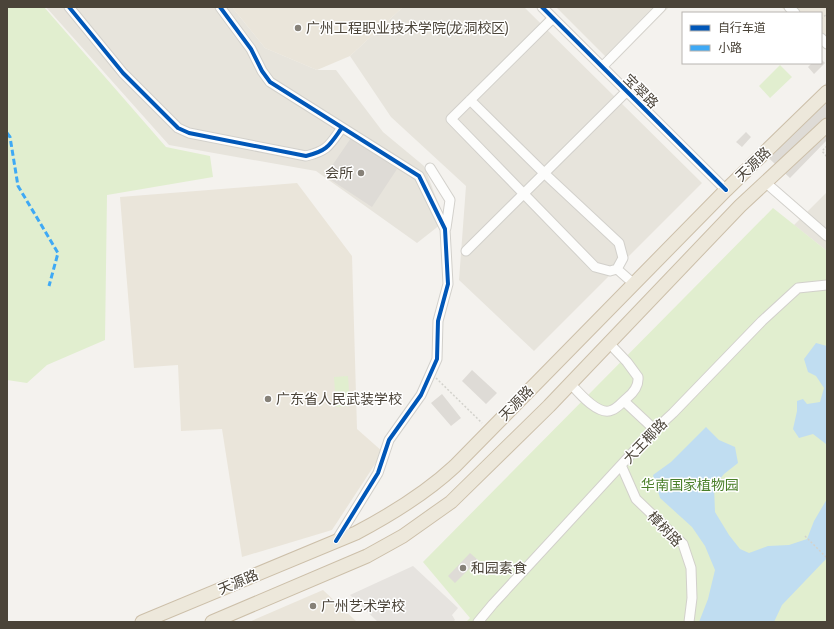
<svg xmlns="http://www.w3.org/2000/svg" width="834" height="629" font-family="'Asap Condensed','Noto Sans SC',sans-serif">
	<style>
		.residential { fill: #e7e4dc }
		.education { fill: #eae5da }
		.green { fill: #e1eecf }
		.parking { fill: #e6e3df }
		.water { fill: #c0ddf1 }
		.building { fill: #dedbd6 }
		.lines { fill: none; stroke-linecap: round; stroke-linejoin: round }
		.minor-casing { stroke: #d2d0cb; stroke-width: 11 }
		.highway-casing { stroke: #ccbfa9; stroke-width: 15 }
		.path { stroke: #d3d2cc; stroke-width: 1.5; stroke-dasharray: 2 2; stroke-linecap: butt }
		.minor { stroke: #fdfdfc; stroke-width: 9 }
		.highway { stroke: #ede8db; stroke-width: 13 }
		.quiet { stroke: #3fa9f5; stroke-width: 3; stroke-dasharray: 6 3; stroke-linecap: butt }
		.cycleway-casing { stroke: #fff; stroke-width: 6 }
		.cycleway { stroke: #0057b8; stroke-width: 4 }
		.poi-dot { fill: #868178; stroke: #fff; stroke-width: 1.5 }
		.labels { text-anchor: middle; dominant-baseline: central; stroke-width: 3; stroke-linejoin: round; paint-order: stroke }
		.poi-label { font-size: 14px; fill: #4b4439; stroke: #fff; text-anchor: start }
		.street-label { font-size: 14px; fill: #4b4439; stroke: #fff }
		.park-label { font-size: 14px; fill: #4a7f2a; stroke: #fff }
	</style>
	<rect width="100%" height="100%" fill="#f4f2ee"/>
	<path class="residential" d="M46 7H232L265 48 317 70H336L383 132 424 166 445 221 417 243 316 171 169 145Z
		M403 7H524L702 183 534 351 459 280 466 186 391 117 350 56Z
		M556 7H669L613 64Z
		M827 192V251L794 225Z"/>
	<path class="education" d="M232 7H403L350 56 317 70 265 48Z
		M781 7H827V49L821 44V13H788Z
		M297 183 352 256 357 429 383 452 332 530 242 557 222 429 181 431 178 365 134 368 120 197Z
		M323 590 357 622H249Z"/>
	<path class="green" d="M7 7H44L166 147 210 156 213 177 107 195 105 340 47 365 27 383 7 380Z
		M780 65 792 77 770 98 759 86Z
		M773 208 827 251V622H466L470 618 423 562Z
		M348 376 350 406 336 407 334 377Z"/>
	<path class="parking" d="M413 566 458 608 452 615 455 620 453 622H378L350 595Z"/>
	<path class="water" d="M816 343 827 346V449L826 444 813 434 799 438 793 429 797 411V401L803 399 807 404 820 402 824 388 816 376 808 372 804 359Z
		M706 427 719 440 735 447 738 463 724 474 714 486 715 512 729 535 740 549 749 553 768 546 789 545 807 539 814 521 827 499V558L782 605 774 622H699L708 599 715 570 705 546 692 527 660 498 653 475 671 462Z"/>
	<path class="building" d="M821 59 825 63 814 74 808 67 812 63H821Z
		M827 82V140L790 178 760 150Z
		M746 132 751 137 742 147 736 142Z
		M351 138 397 169 372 207 325 176Z
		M472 370 497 393 486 404 462 381Z
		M442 394 461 418 451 426 431 403Z
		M470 553 478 560 455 583 448 576Z"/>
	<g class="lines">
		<defs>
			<path id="minor" d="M69 7 123 73 178 128 189 133 306 156C327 151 329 146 341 129
				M220 7 251 49 262 71 270 82 419 176 445 229 448 284 438 321 437 359 421 395 389 440 378 473 336 541
				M542 7 726 190
				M789 7 795 13
				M553 18 451 119 595 267 610 271 617 269
				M821 38 827 44
				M602 67 661 7
				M470 100 544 173 619 243 623 258 617 269 634 284
				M430 168 450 200 446 228
				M765 182 827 236
				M466 251 626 92
				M570 383C578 392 599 417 612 410 618 408 622 402 627 398 633 393 639 386 638 377L627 362 609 343
				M624 401 655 430
				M621 465 636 499 683 544 691 568 692 598 689 622
				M478 622 493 604 646 438 673 413 762 321 798 288 827 285"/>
			<path id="highway" d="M142 622 356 533C392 514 425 494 455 466L726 190 827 92
				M212 622 367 556 403 536 451 502 549 406 740 206 827 125"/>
		</defs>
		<use href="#minor" class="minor-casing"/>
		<use href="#highway" class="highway-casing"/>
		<path class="path" d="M821 19 827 14
			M827 146 822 151 827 157
			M436 378 482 423
			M805 536 827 558"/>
		<use href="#minor" class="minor"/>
		<use href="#highway" class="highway"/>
		<path class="quiet" d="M7 133 10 137 18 186 58 253 49 286"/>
		<defs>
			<path id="cycleway" d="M69 7 123 73 178 128 189 133 306 156C327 151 329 146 341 129
				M220 7 251 49 262 71 270 82 419 176 445 229 448 284 438 321 437 359 421 395 389 440 378 473 336 541
				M542 7 726 190"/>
		</defs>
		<use href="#cycleway" class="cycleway-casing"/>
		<use href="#cycleway" class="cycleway"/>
	</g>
	<g class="poi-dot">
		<circle cx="298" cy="28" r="4"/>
		<circle cx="361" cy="173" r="4"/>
		<circle cx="268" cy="399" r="4"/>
		<circle cx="463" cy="568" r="4"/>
		<circle cx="313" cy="606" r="4"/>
	</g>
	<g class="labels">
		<g class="poi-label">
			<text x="306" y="28">广州工程职业技术学院(龙洞校区)</text>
			<text x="353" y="173" text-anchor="end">会所</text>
			<text x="276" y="399">广东省人民武装学校</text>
			<text x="471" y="568">和园素食</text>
			<text x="321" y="606">广州艺术学校</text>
		</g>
		<g class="street-label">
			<text transform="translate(641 91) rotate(45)">宝翠路</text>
			<text transform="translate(753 164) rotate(-44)">天源路</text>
			<text transform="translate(516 403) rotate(-46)">天源路</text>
			<text transform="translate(645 441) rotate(-46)">大王椰路</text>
			<text transform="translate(665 529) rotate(46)">樟树路</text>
			<text transform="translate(238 582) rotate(-23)">天源路</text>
		</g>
		<g class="park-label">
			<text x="690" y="485">华南国家植物园</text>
		</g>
	</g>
	<rect width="834" height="629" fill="none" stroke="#4b4439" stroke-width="16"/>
	<rect x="682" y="12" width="140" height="52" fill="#ffffff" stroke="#b7b4b0"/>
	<rect x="690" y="25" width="20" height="6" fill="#0057b8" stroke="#b7b4b0"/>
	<text x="718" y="32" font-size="12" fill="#4b4439">自行车道</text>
	<rect x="690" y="45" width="20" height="6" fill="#3fa9f5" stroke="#b7b4b0"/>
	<text x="718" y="52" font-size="12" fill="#4b4439">小路</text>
</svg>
